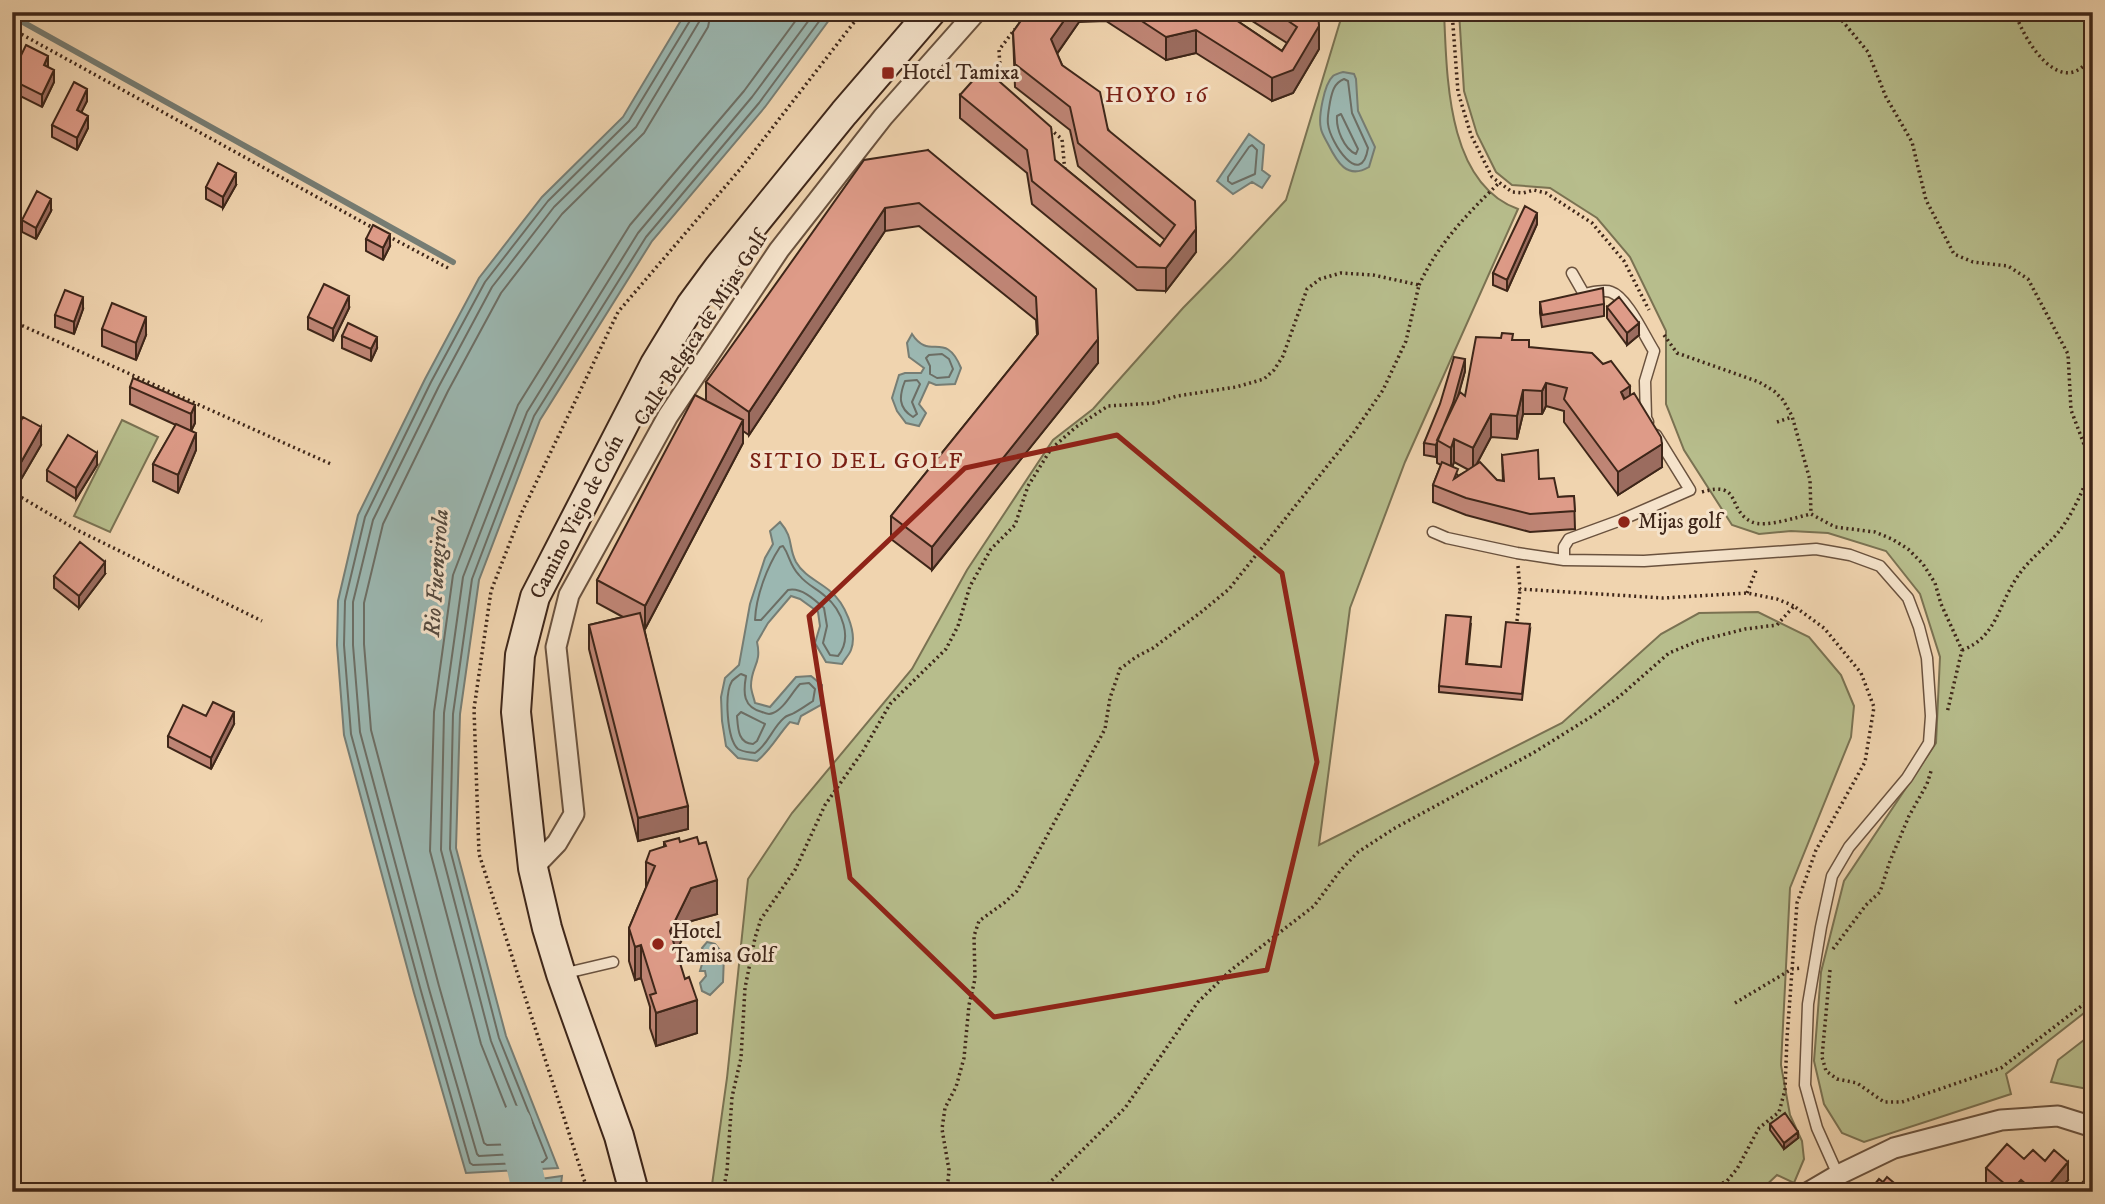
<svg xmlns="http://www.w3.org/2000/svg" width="2105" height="1204" font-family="'IM FELL DW Pica',serif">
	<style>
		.green { fill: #b7bd8c; stroke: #7a7252; stroke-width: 2 }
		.water { fill: #9bb7b1; stroke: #767d74; stroke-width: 2 }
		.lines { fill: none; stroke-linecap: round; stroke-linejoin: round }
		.shore { stroke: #6c6e65; stroke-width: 2 }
		.stream { stroke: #767d74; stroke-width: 6 }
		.river { stroke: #9bb7b1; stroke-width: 35 }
		.lane-casing { stroke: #6a523e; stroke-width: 13 }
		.street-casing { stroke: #6a523e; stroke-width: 23 }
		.secondary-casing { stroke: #3e2619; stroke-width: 32 }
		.path { stroke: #3e2619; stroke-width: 3.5; stroke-dasharray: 2 3.5; stroke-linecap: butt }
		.lane { stroke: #f5e3cb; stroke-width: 10 }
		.street { stroke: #f5e3cb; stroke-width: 19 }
		.secondary { stroke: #f5e3cb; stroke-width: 28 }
		.wall { fill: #bf8575; stroke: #3e2619; stroke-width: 2; fill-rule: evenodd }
		.shaded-wall { fill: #9b6c5f; stroke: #3e2619; stroke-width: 2 }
		.building { fill: #de9b88; stroke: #3e2619; stroke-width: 2 }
		.marked { fill: none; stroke: #8f2418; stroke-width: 5; stroke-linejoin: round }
		.poi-dot { fill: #8f2418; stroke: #f5e3cb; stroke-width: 2.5 }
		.labels { text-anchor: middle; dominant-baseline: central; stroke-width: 6; stroke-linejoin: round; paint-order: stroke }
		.poi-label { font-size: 21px; fill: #3e2619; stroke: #f5e3cb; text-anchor: start }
		.street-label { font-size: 21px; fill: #3e2619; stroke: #f5e3cb }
		.neighbourhood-label { font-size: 23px; letter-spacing: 2px; fill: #7a1f14; stroke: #f5e3cb }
		.water-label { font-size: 23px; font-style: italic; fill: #554a3f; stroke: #f5e3cb }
	</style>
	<rect width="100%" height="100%" fill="#f0d4af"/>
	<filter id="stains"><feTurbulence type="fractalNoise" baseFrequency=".00286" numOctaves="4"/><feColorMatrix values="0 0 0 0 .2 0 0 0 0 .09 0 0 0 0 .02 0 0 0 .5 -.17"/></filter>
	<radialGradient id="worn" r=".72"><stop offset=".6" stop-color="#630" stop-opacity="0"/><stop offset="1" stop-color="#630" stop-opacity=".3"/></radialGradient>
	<path class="green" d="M1343 12H1444C1447 75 1446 183 1518 209L1405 462 1350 608 1319 845 1562 723 1661 634 1699 613 1758 612 1809 637 1841 675 1854 706 1851 737 1790 888 1781 1065 1790 1115 1802 1141 1804 1159 1794 1183 1777 1175 1759 1192H711L727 1078 748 879 792 813 912 669 967 570 1053 440 1093 409 1183 308 1231 259 1286 200Z
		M1459 12H2093V1006L2006 1074 2011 1094 1864 1142 1842 1133 1824 1104 1814 1061 1821 972 1844 881 1936 743 1940 657 1920 594 1886 551 1828 533 1791 531 1759 534 1732 525 1684 450 1666 404V331L1630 257 1597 218 1550 188 1512 185 1496 172 1477 134 1464 91Z
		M122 420 158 437 110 532 74 516Z
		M2093 1033V1090L2051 1082 2058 1060Z"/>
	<path class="water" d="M686 12H835L765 107 652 241 540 420 479 580 460 714 456 848 506 1036 558 1168 466 1173 414 993 344 735 337 645 338 601 358 515 425 379 479 278 542 197 623 117Z
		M1343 72 1354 74 1356 79 1358 111 1375 147 1369 167C1347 180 1337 162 1328 144 1326 140 1322 134 1321 129 1318 118 1324 84 1333 76 1334 75 1342 72 1343 72Z
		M1249 134 1264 145 1262 170 1270 176 1262 188 1252 182 1233 194 1217 181Z
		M912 334C930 362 945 329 961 368L955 384 936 385 929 382 919 404 926 413 919 426 906 423 897 411 892 398 899 375 905 373H921L924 368 909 357 907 343Z
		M780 522C794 538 788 547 796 562 804 576 818 581 830 591 844 602 858 632 851 650 849 655 844 660 842 664L826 662 815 643 820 626 818 612 800 599 791 596 768 623 757 642C762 664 751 666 751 686 751 691 754 698 755 703L770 707 796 677 811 676 822 685 821 705 801 716 798 724 790 722C778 735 771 750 757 761L738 758 726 746 722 721 721 697 725 678 739 665 750 604 765 558 773 544 770 531Z
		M707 942 715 944 724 955 723 982 710 995 702 991 700 983 706 976 705 971H700L702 964 708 962 702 948Z
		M562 1176 560 1192H468V1189Z"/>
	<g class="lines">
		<path class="shore" d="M692 12 691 19 629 121 548 201 485 282 431 382 365 517 345 601 344 645 351 734 421 991 470 1163 473 1165 543 1162 547 1158 499 1038 450 849 453 714 472 579 534 416 646 237 759 103 826 12
			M701 12 699 22 636 127 554 207 492 287 439 386 373 520 353 602V645L360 732 429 989 477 1154 479 1156 531 1153 534 1150 491 1041 441 850 444 713 463 577 527 412 638 233 752 97 815 12
			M711 12 708 27 644 133 562 214 501 293 448 391 383 524 364 603V644L371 730 439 986 484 1143 487 1145 516 1144 519 1140 481 1044 430 851 434 712 453 575 518 405 630 225 744 91 802 12
			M1344 79 1348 81 1352 113 1368 148C1361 190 1330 142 1328 124 1327 117 1329 109 1330 102 1332 92 1334 83 1344 79Z
			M1341 114 1358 149 1356 154C1344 149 1336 129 1337 116Z
			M1252 145 1257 150 1255 174 1232 184 1228 181V177L1249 147Z
			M942 354 949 359 953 369 949 377 937 378 930 374V366L926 358 929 355Z
			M917 380 920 384 912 402 917 414 913 417C898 408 899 396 905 381Z
			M783 546C790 556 789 564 799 575 807 585 816 588 825 596 842 610 853 638 838 656L830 655 823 643 827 626 824 608C814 599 801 587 788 590L761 620H755C756 596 767 567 780 547Z
			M741 674 746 676C743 693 743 707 762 712 766 714 769 715 773 713 784 709 792 692 800 684L809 683 815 689 813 701C807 705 800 710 794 713 791 715 787 715 784 718 772 728 768 745 755 753 749 752 743 752 738 749 727 739 724 694 732 681 733 680 740 674 741 674Z
			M741 712 765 724 757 741 753 744C738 743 738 729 737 716Z"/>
		<path class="stream" d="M12 16 453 262"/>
		<path class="river" d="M514 1123 530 1192"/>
		<defs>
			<path id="lane" d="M1572 273 1584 294C1591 293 1604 289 1611 292 1627 297 1645 337 1654 351L1645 381 1646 418 1648 422
				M1433 532 1447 538 1517 553 1564 560 1644 561 1816 549 1850 555 1880 566 1908 598 1919 627 1927 658 1931 716 1929 743 1907 778 1849 847 1832 876 1821 927 1808 1004 1805 1085 1817 1128 1838 1175
				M1564 560V547L1569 539 1621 520 1690 490 1656 435
				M562 974 613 962"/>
			<path id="street" d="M533 868 557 843 574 814 556 647 569 595 668 416 779 250 883 117 976 12
				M1809 1192 1838 1175 1894 1148 2001 1120 2058 1116 2093 1127"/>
			<path id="secondary" d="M634 1192 619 1136 561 974 547 928 533 868 516 712 520 655 535 597 655 364 691 305 719 267 844 113 931 12"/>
		</defs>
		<use href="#lane" class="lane-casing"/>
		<use href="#street" class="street-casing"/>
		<use href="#secondary" class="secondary-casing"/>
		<path class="path" d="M1452 12 1458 92 1471 135 1492 177 1512 192 1523 193 1534 190 1546 193 1592 223 1624 261 1649 310
			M1835 12 1868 52 1886 97 1912 142 1926 200 1954 254 1973 262 2008 266 2028 279 2068 354 2071 410 2093 468
			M2015 12C2025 44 2065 104 2093 53
			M12 29 375 229
			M1001 85 999 50 1015 29
			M1050 129 1062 139 1065 172
			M388 236 448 268
			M1419 285C1438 244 1467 214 1499 183
			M12 321 331 464
			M1664 335 1677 353 1759 382 1774 391 1783 400 1792 416 1810 480 1811 514 1835 527 1875 532 1892 539 1908 549 1923 564 1935 583 1941 604 1962 650 1947 713
			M1777 422 1792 417
			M12 492 77 530 262 621
			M1702 492C1743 480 1726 510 1752 522 1765 528 1797 517 1811 514
			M1518 566 1520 589 1663 598 1747 593 1777 599 1794 606
			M1747 593 1757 568
			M1517 621 1520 589
			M1962 650C1996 638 1998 606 2016 579 2027 561 2043 550 2056 535 2073 515 2082 491 2092 468
			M1833 949 1866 905 1880 892 1890 861 1909 816 1927 784 1932 768
			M1830 970 1822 1057 1826 1071 1837 1079 1857 1083 1884 1102H1902L2001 1068 2093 997
			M1735 1003 1792 969 1802 968
			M588 1192 479 854 474 709 491 591 521 514 618 312 742 167 862 12
			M723 1192 727 1171 732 1097 741 1058 745 988 755 938 761 919 795 870 825 805 863 751 890 704 946 649 958 626 970 586 991 549 1015 525 1028 486 1051 449 1076 427 1108 406 1155 403 1177 396 1236 387 1264 379 1274 370 1283 356 1307 289 1320 279 1341 273 1373 275 1419 285 1406 341 1383 390 1352 435 1229 589 1200 613 1153 648 1136 657 1120 669 1110 698 1105 729 1017 891 1004 903 979 921 974 936 975 979 969 1005 964 1058 956 1087 945 1108 942 1129 949 1170 947 1192
			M1040 1192 1125 1108 1198 1002 1231 970 1314 906 1340 871 1358 852 1395 828 1533 753 1594 715 1620 696 1669 653 1698 641 1745 629 1777 625 1794 606 1824 628 1861 673 1874 707 1865 762 1816 850 1797 903 1787 1038 1785 1090 1779 1112 1759 1128 1737 1169 1727 1181 1704 1192"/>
		<use href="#lane" class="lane"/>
		<use href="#street" class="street"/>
		<use href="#secondary" class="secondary"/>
	</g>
	<path class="wall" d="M1027 12H1224L1282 51 1287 43 1238 12H1318L1319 49 1293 93 1272 101 1196 53 1166 60 1106 21 1079 22 1057 54 1062 65 1196 252 1166 291 1137 290 1032 204 1027 173 960 118V95L1055 160 1160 246 1165 240 1078 166 1070 130 1015 87 1013 32Z
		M48 67 54 82 42 107 12 92V74Z
		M87 101 81 112 88 128 77 150 52 137V125Z
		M928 150 1098 363 932 570 891 539V516L1037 335 1036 320 919 226 885 231 749 435 743 431V443L645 629 644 628 688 829 638 841 589 649V625L623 617 597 603V580L706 401V382Z
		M236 185 223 208 206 199V187Z
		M51 211 36 239 22 232V220Z
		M1537 224 1507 291 1493 285V273Z
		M366 239 390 246 383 260 366 251Z
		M1540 302 1604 304V316L1542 327 1540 313Z
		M1607 307 1639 335 1627 345 1607 318Z
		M349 308 333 341 308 329V317Z
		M83 309 74 334 55 327V315Z
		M102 329 146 335 136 360 102 346Z
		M342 336 377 348 371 361 342 348Z
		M1513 340 1630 395 1662 467 1618 495 1564 422V411L1546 406 1542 414H1523L1517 439 1491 437 1476 465 1497 480 1503 481 1502 455 1539 479 1558 497 1574 496 1575 529 1530 532 1466 515 1433 502V485L1441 465 1437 463V454L1436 457 1424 455V443L1465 371 1457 398 1465 396ZM1454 462 1469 470 1458 476 1452 467Z
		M130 387 195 405V423L191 431 196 450 178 493 153 481V464L176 425 130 404Z
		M12 436 41 445 20 481 12 477Z
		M97 465 76 499 47 481V470Z
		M105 574 79 608 54 588V576Z
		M1471 623 1467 664 1501 667 1530 630 1522 700 1439 692V686Z
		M206 716 234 724 211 769 168 747V736Z
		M664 842H680L717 914 691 921 676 951 697 1033 656 1046 650 1028V1007L641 978 635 980 629 961V928L646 888V862L664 847Z
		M1770 1124 1798 1138 1784 1149 1770 1130Z
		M2024 1159 2068 1180 2058 1192H1993L1986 1186V1168Z"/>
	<path class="shaded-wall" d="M1070 12H1079V22L1051 62V39Z
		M1319 26V49L1293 93 1272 101V78Z
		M1196 30V53L1166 60V37Z
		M48 56V68L44 65Z
		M54 70V82L42 107V95Z
		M87 89V101L77 121V110Z
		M88 116V128L77 150V138Z
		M236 173V185L223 208V197Z
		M51 199V211L36 239V228Z
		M885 208V231L749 435V412Z
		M1537 213V224L1507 291V280Z
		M1196 229V252L1166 291V268Z
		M390 234V246L383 260V248Z
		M349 296V308L333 341V329Z
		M83 297V309L74 334V322Z
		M146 317V335L136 360V343Z
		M1639 323V335L1627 345V333Z
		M377 337V348L371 361V349Z
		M1098 339V363L932 570V547Z
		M1465 359V371L1453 415 1438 440Z
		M1546 383V406L1542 414V391Z
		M1630 386V409L1621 392Z
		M1523 390V414L1517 439V416Z
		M195 405V423L191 431V414Z
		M1491 414V437L1473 471V448Z
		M743 420V443L645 629V606Z
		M41 427V445L20 481V464Z
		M196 433V450L178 493V475Z
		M1454 439V462L1451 471V448Z
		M1437 442V454L1436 457V445Z
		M1662 444V467L1618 495V472Z
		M97 453V465L76 499V488Z
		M105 562V574L79 608V596Z
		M234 712V724L211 769V758Z
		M688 806V829L638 841V818Z
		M717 880V914L691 921 670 964V931L691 888Z
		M641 945V978L635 980V947Z
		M697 1000V1033L656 1046V1013Z
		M1798 1132V1138L1784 1149V1143Z
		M2068 1162V1180L2058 1192H2043Z
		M2021 1180V1192H2012V1190Z"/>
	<path class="building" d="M1027 12H1070L1051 39 1062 65 1100 92 1108 130 1195 201 1196 229 1166 268 1137 267 1032 181 1027 150 960 95 984 68 1051 127 1055 160 1160 246 1175 225 1078 143 1070 107 1015 64 1013 32Z
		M1128 12H1224L1282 51 1297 27 1275 12H1318L1319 26 1293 70 1272 78 1196 30 1166 37Z
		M26 45 48 56 44 65 54 70 42 95 12 80V74Z
		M74 82 87 89 77 110 88 116 77 138 52 125Z
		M928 150 1096 289 1098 339 932 547 891 516 1038 334 1036 297 919 203 885 208 749 412 706 382 864 160Z
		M218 163 236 173 223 197 206 187Z
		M37 191 51 199 36 228 22 220Z
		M1525 206 1537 213 1507 280 1493 273Z
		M373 225 390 234 383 248 366 239Z
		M324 284 349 296 333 329 308 317Z
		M1603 288 1604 304 1542 315 1540 302Z
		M65 290 83 297 74 322 55 315Z
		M1619 297 1639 323 1627 333 1607 307Z
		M112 303 146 317 136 343 102 329Z
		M348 323 377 337 371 349 342 336Z
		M1502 333 1513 334 1512 340H1529V347L1592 353 1603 364 1611 361 1630 386 1621 392 1624 399 1634 393 1661 437 1662 444 1618 472 1564 399 1567 388 1546 383 1542 391 1523 390 1517 416 1491 414 1473 448 1454 439 1451 448 1437 440 1460 392 1465 396 1476 337 1501 338Z
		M1454 357 1465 359 1453 403 1436 445 1424 443 1440 404Z
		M133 378 195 405 191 414 130 387Z
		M695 395 743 420 645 606 597 580Z
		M23 417 41 427 20 464 12 459V436Z
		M176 424 196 433 178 475 153 464Z
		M68 435 97 453 76 488 47 470Z
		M1538 450 1539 479 1554 478 1558 497 1574 496 1575 511 1530 514 1466 498 1433 485 1442 462 1458 469 1454 479 1480 462 1497 480 1504 481 1502 455Z
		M80 542 105 562 79 596 54 576Z
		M640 613 688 806 638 818 589 625Z
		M1446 615 1471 617 1466 664 1501 667 1506 622 1530 624 1522 694 1439 686Z
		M213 702 234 712 211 758 168 736 183 705 206 716Z
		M697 837 699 844 706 842 717 880 691 888 670 931 685 979 689 977 697 1000 656 1013 650 995 656 993 641 945 635 947 629 928 655 866 646 862 650 851 666 846 664 842 679 838 680 842Z
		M1785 1113 1798 1132 1784 1143 1770 1124Z
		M2007 1144 2024 1159 2033 1150 2045 1161 2054 1150 2068 1162 2043 1192H2035L2021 1180 2012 1190 1986 1168Z
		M2093 1169V1192H2075Z
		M1887 1177 1905 1192H1872L1870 1190 1879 1179 1883 1182Z"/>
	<path class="marked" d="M1117 435 1282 573 1317 762 1267 970 994 1017 850 878 809 616 965 468Z"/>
	<g class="poi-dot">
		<rect x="881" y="66" width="14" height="14" rx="3.5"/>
		<circle cx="1624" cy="522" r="7"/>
		<circle cx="658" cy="944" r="7"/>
	</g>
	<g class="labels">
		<g class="poi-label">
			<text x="902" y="73">Hotel Tamixa</text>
			<text x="1638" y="522">Mijas golf</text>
			<text x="672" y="932">Hotel<tspan x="672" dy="24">Tamisa Golf</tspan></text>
		</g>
		<g class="street-label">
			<text transform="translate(701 329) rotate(-57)">Calle Belgica de Mijas Golf</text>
			<text transform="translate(577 517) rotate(-63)">Camino Viejo de Coín</text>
		</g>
		<g class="neighbourhood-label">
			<text x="1157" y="95">HOYO 16</text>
			<text x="857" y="461">SITIO DEL GOLF</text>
		</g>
		<g class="water-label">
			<text transform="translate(437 573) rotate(-86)">Rio Fuengirola</text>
		</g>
	</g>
	<rect width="2105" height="1204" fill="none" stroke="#f0d4af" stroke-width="42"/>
	<rect x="14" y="14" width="2077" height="1176" fill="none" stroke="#3e2619" stroke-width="3.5"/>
	<rect x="21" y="21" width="2063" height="1162" fill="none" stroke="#3e2619" stroke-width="2"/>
	<rect width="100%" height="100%" filter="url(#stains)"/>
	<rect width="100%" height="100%" fill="url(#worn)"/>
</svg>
